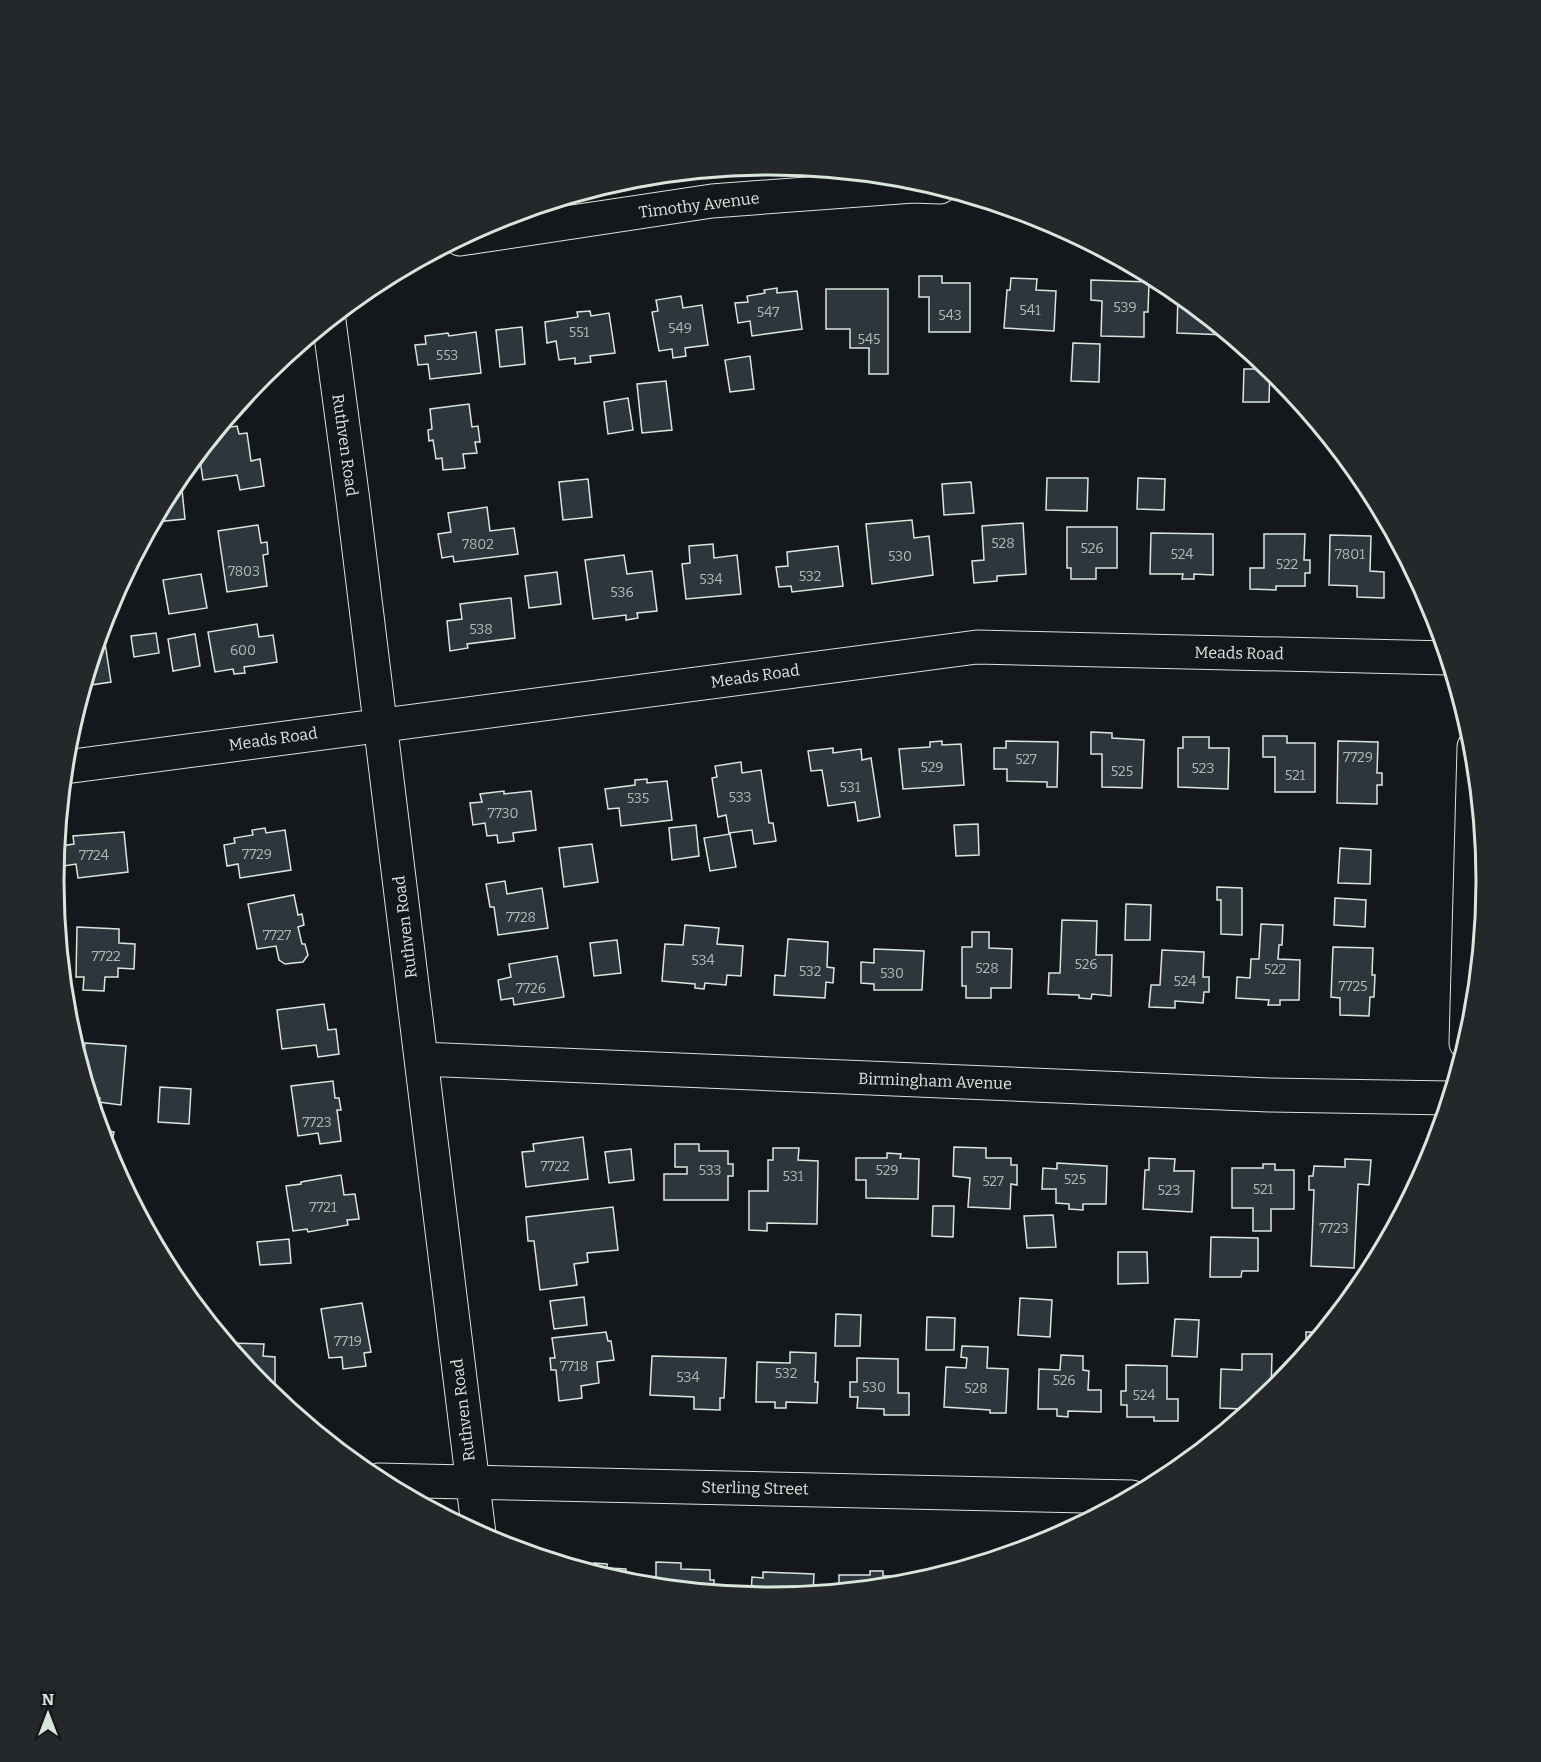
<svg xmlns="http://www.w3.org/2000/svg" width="1541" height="1762" font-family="Bitter,serif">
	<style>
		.building { fill: #2c363c; stroke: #d8e6dc; stroke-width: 1.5 }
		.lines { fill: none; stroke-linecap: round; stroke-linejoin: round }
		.minor-casing { stroke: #d8e6dc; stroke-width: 35 }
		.minor { stroke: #14181c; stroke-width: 33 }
		.labels { text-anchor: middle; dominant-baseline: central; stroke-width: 4.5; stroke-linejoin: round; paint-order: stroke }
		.number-label { font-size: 14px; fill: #adbab4 }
		.street-label { font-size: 16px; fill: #d8e6dc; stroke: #14181c }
		.rim { fill: none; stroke: #d8e6dc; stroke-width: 3 }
	</style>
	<rect width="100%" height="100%" fill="#14181c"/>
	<path class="building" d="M919 276H942V283H970V332H929V297H919Z
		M1011 278 1037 279 1036 290 1056 291 1054 331 1004 328 1007 290H1010Z
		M1091 280 1149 282 1148 312H1144V337L1101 336 1102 301 1091 300Z
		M777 288V293L797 291 802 329 752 336 750 321 738 323 735 303 748 302 747 296 765 293 764 290Z
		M826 289H888V374H869V348H850V329H826Z
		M1178 293 1226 332V335L1177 333Z
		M681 296 683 308 702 305 708 345 685 348 686 356 673 358 672 349 659 351 652 312 658 311 656 300Z
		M590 311 591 316 609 313 615 353 590 356 591 362 575 364V358L559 360 556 341 547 343 545 322 578 317 577 312Z
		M522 327 525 364 500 367 496 330Z
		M476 332 481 373 430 379 428 364 418 365 415 345 426 344 425 336 448 333 449 336Z
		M1073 343 1100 344 1099 382 1071 381Z
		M750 356 754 389 730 392 725 360Z
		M1244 369H1270L1269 402H1243Z
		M666 381 672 430 642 433 637 384Z
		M628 398 633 430 608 434 604 402Z
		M469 404 472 427 478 426 480 442H475L477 453 463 454 465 468 443 470 442 458 436 459 433 440 429 441 428 430 432 429 430 409Z
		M237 426 239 434 247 433 251 461 260 459 264 486 240 490 237 475 203 480 199 453 219 429Z
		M1047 478H1088L1087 511 1046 510Z
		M1138 478 1165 479 1164 510 1137 509Z
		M588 479 592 517 563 520 559 482Z
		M971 482 974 513 944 515 942 484Z
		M182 490 185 519 154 522 170 491Z
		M487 507 490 531 514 528 518 554 454 562 453 556 442 558 438 534 451 532 448 513Z
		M912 520 914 538 929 536 933 575 872 584 866 524Z
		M1023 523 1026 574 997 576V581L974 583 972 561 984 560 982 526Z
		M258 525 261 543 267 542 268 554 263 555 267 586 227 592 218 531Z
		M1067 527H1117V568H1096V579H1071V568H1067Z
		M1151 533 1213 534V575L1194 574V579H1182L1183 574H1150Z
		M1264 534H1305L1304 560H1310V573H1305V586H1276V590L1250 589V568H1264Z
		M1330 535 1371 536 1370 571 1384 572V598L1357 597V586L1329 585Z
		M713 544 714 558 737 555 741 594 686 599 682 564 690 563 689 546Z
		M838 546 843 586 792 592 791 586 779 587 776 567 788 566 787 552Z
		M624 555 627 574 652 571 657 611 637 613 638 618 626 620V615L593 619 585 560Z
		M557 572 561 604 529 608 525 576Z
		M201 574 207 608 169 614 163 580Z
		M511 598 515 638 467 644 468 648 450 651 447 621 462 619 460 604Z
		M257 624 259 637 273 635 277 662 244 667 245 673 234 674 233 669 215 672 208 632Z
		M156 633 159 653 134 657 131 636Z
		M195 634 200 666 173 671 168 639Z
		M105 643 111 682 84 686 97 644Z
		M1091 732 1112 733V738L1144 740 1142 788 1102 787V754H1091Z
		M1263 736H1287V743H1315V792H1275V757H1263Z
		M1183 737H1209V748H1229L1228 789 1178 787V748H1183Z
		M942 741V745L961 744 964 785 903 789 899 749 930 747V742Z
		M1006 741 1058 742 1057 787H1047V782L1007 781V769H994V748H1006Z
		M1338 741 1378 742 1377 773H1382V785H1377V804L1337 803Z
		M833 748V753L861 749 862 760 871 758 880 817 858 821 855 802 828 806 822 770 811 771 808 751Z
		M741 762 742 773 761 770 769 823H773L776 841 754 844 752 830 729 833 726 815 718 817 712 778 717 777 715 766Z
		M647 779V783L667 781 672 820 621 826 619 808 608 809 605 789 635 785V780Z
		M504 791V794L531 791 536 830 513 833 514 841 498 843 497 835 487 836 485 823 473 825 470 803 482 802 480 794Z
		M978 824 979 855 956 856 954 825Z
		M696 825 699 856 672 860 669 828Z
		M265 828 266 833 285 830 291 870 240 878 238 864 227 866 224 845 235 843 234 838 253 835 252 830Z
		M124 832 128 872 78 878 76 864 64 866 61 846 74 844 73 836Z
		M730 834 736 867 710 871 704 838Z
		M592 844 598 882 564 887 559 848Z
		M1340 848 1371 850 1370 884 1338 883Z
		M505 881 507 894 542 888 548 928 498 935 494 907H490L486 884Z
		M1217 887 1242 888V935L1221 934V900H1217Z
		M294 895 298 915 302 914 304 925 298 927 302 944H305L308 955 303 962 285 964 279 960 276 946 257 949 248 904Z
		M1335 898 1366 900 1365 927 1334 925Z
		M1126 904 1151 905 1150 940H1125Z
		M1062 920 1097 921 1096 955H1112L1111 996 1092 994 1091 999 1079 998V995L1048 994 1049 973H1060Z
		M1261 924 1283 925 1282 945H1279L1278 959 1300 960 1299 1000H1280V1005H1268L1269 1000 1236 998 1237 977 1250 978 1251 959H1259Z
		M685 925 719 928 717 944 743 946 741 976 727 975 726 985 705 983 704 989 695 988V984L662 981 665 944 683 945Z
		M77 927 119 929V943L135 944 134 969 118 968V977H105L104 991 83 990 84 977H76Z
		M972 932H989V948L1012 949 1011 988H991V998H966V986H962V947H972Z
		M788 939 828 942 827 967 834 968 833 983 826 982 825 998 774 995 775 975 785 976Z
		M617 940 621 973 594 976 590 943Z
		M1333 947 1373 948 1372 975H1375L1374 997H1370L1369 1016 1340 1015V998L1331 997Z
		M874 949 924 951 922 990H874V984L861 983V962L874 963Z
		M1162 950 1204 952 1203 977H1209V992H1204L1203 1003 1175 1001V1008L1149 1007 1151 985H1160Z
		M557 956 564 997 514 1005 513 998 501 1000 498 980 511 977 509 964Z
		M324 1004 328 1030 336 1029 339 1054 318 1057 316 1045 282 1049 277 1010Z
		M85 1043 126 1046 121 1105 99 1102 100 1098 91 1097 80 1063H83Z
		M333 1081 335 1098H339L341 1110H337L341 1141 320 1144 318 1133 298 1136 291 1086Z
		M160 1087 191 1089 189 1124 158 1122Z
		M101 1129 114 1132 109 1155H108Z
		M583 1137 588 1179 526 1187 522 1152 534 1151 533 1144Z
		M675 1144H699V1151H728V1164H733V1176H728V1200H664V1174H687V1167H675Z
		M954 1147 986 1148V1158H1011V1165H1017V1185L1011 1184 1010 1209 968 1207 970 1178 953 1176Z
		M773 1148H799L798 1160 818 1161 817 1224 767 1223V1231L749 1230V1191H768V1160H773Z
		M631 1149 634 1180 609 1183 605 1152Z
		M887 1153 901 1154 900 1158 919 1159 918 1199 866 1198V1180H856V1158H887Z
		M1149 1158 1175 1159 1174 1171H1194L1192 1212 1143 1209 1145 1170H1149Z
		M1345 1159 1371 1160 1369 1185 1358 1184 1354 1268 1311 1266 1314 1190H1309V1176H1313L1314 1166 1345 1167Z
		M1057 1163 1107 1166 1106 1204H1083V1210L1069 1209V1204L1056 1203V1189H1042L1043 1168 1057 1169Z
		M1263 1164H1275V1170H1294V1209H1271V1231H1253V1208H1232V1168H1263Z
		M341 1175 344 1195 355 1194 359 1219 347 1220 348 1225 308 1232 307 1229 293 1231 286 1186 301 1184V1182Z
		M933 1206H954L953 1237 932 1236Z
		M613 1207 618 1250 587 1253 588 1262 574 1264 577 1285 540 1290 534 1241H528L526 1217Z
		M1053 1215 1056 1247 1027 1248 1024 1216Z
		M1211 1237 1258 1238V1271H1242L1241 1277H1210Z
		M289 1239 291 1263 260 1265 257 1242Z
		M1118 1252H1147L1148 1283 1118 1284Z
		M584 1297 587 1325 554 1329 550 1301Z
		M1020 1298 1052 1300 1050 1337 1018 1335Z
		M362 1303 371 1352 364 1353 366 1366 343 1369 342 1357 329 1358 321 1309Z
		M836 1314 861 1315 860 1346H835Z
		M927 1317 955 1318 954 1350H926Z
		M1175 1319 1199 1320 1197 1357 1172 1356Z
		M606 1332 608 1341H611L614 1360 597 1362 599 1383 581 1386 582 1398 559 1401 556 1370H551L550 1358H555L552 1338Z
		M1306 1332H1323L1306 1353Z
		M227 1343 264 1344 263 1356 275 1357V1397L264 1387Z
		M962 1346 988 1347 987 1368 1008 1369 1006 1413H990V1410L944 1407 946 1367 966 1368 967 1358 961 1357Z
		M790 1352 816 1353 815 1382H818L817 1403 786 1402V1408H775V1402H756L757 1362 790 1363Z
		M1242 1354H1272L1271 1393 1242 1417V1409L1220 1408 1221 1369 1242 1370Z
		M1061 1355 1083 1356V1370L1089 1371 1088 1390H1101V1412L1068 1411V1417L1057 1416V1409H1038L1039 1369 1060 1370Z
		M652 1356 726 1358 724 1398H720V1410L694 1409V1397L650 1395Z
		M857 1358 898 1359V1393H909V1415H884V1409L857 1408 858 1397H850V1382H857Z
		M1126 1365 1167 1366V1399H1178V1421H1154V1417H1127V1405H1121V1391H1126Z
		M656 1562 681 1563V1569L710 1570V1580H714V1592L669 1587V1583H656Z
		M594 1563 607 1564V1568L626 1569 625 1582 579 1568H594Z
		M870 1571H883V1576H901V1585L839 1591V1575H870Z
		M763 1572 814 1574 813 1593 770 1597 751 1596 752 1577 763 1578Z"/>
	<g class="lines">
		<defs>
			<path id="minor" d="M460 239 712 201 913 186 940 187
				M329 321 353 501 479 1534
				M65 767 977 647 1448 658
				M1466 1043 1474 747
				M421 1059 1269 1095 1450 1098
				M379 1480 1132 1497"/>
		</defs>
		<use href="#minor" class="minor-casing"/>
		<use href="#minor" class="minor"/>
	</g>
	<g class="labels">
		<g class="number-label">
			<text x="1125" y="307">539</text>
			<text x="1030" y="310">541</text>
			<text x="768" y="312">547</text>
			<text x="950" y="315">543</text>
			<text x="680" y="328">549</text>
			<text x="579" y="332">551</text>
			<text x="869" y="339">545</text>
			<text x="447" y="355">553</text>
			<text x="1003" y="543">528</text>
			<text x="478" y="544">7802</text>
			<text x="1092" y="548">526</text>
			<text x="1182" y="554">524</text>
			<text x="1350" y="554">7801</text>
			<text x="900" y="556">530</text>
			<text x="1287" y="564">522</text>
			<text x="244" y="571">7803</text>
			<text x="810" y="576">532</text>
			<text x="711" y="579">534</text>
			<text x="622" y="592">536</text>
			<text x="481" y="629">538</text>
			<text x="243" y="650">600</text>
			<text x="1358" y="757">7729</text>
			<text x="1026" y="759">527</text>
			<text x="932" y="767">529</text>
			<text x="1203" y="768">523</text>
			<text x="1122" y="771">525</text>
			<text x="1295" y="775">521</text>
			<text x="850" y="787">531</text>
			<text x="740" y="797">533</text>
			<text x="638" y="798">535</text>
			<text x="503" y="813">7730</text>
			<text x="257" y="854">7729</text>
			<text x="94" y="855">7724</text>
			<text x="521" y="917">7728</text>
			<text x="277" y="935">7727</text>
			<text x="106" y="956">7722</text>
			<text x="703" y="960">534</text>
			<text x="1086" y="964">526</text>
			<text x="987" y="968">528</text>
			<text x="1275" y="969">522</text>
			<text x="810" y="971">532</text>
			<text x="892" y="973">530</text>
			<text x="1185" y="981">524</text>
			<text x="1353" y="986">7725</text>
			<text x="531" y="988">7726</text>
			<text x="317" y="1122">7723</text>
			<text x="555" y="1166">7722</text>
			<text x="710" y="1170">533</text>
			<text x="887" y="1170">529</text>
			<text x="793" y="1176">531</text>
			<text x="1075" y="1179">525</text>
			<text x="993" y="1181">527</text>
			<text x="1263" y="1189">521</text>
			<text x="1169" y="1190">523</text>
			<text x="323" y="1207">7721</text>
			<text x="1334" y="1228">7723</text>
			<text x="348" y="1341">7719</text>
			<text x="574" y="1366">7718</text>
			<text x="786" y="1373">532</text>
			<text x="688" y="1377">534</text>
			<text x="1064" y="1380">526</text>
			<text x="874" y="1387">530</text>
			<text x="976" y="1388">528</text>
			<text x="1144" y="1395">524</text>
		</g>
		<g class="street-label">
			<text transform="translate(699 205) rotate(-7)">Timothy Avenue</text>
			<text transform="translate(345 445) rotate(82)">Ruthven Road</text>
			<text transform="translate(1239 653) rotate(1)">Meads Road</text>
			<text transform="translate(755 676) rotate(-8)">Meads Road</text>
			<text transform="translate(273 739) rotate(-8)">Meads Road</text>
			<text transform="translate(405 927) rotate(-97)">Ruthven Road</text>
			<text transform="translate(935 1081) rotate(2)">Birmingham Avenue</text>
			<text transform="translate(463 1410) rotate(-97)">Ruthven Road</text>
			<text transform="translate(755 1488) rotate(1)">Sterling Street</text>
		</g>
	</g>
	<path d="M0 0H1541V1762H0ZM64 881a706 706 0 1 1 1412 0a706 706 0 1 1-1412 0Z" fill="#24282b" fill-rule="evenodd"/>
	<path class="rim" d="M64 881a706 706 0 1 1 1412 0a706 706 0 1 1-1412 0Z"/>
	<g transform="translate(48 1714)" stroke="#14181c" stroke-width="4.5" paint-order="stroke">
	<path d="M0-4.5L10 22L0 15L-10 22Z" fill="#d8e6dc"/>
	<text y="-9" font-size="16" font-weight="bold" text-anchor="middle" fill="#d8e6dc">N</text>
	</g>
</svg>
